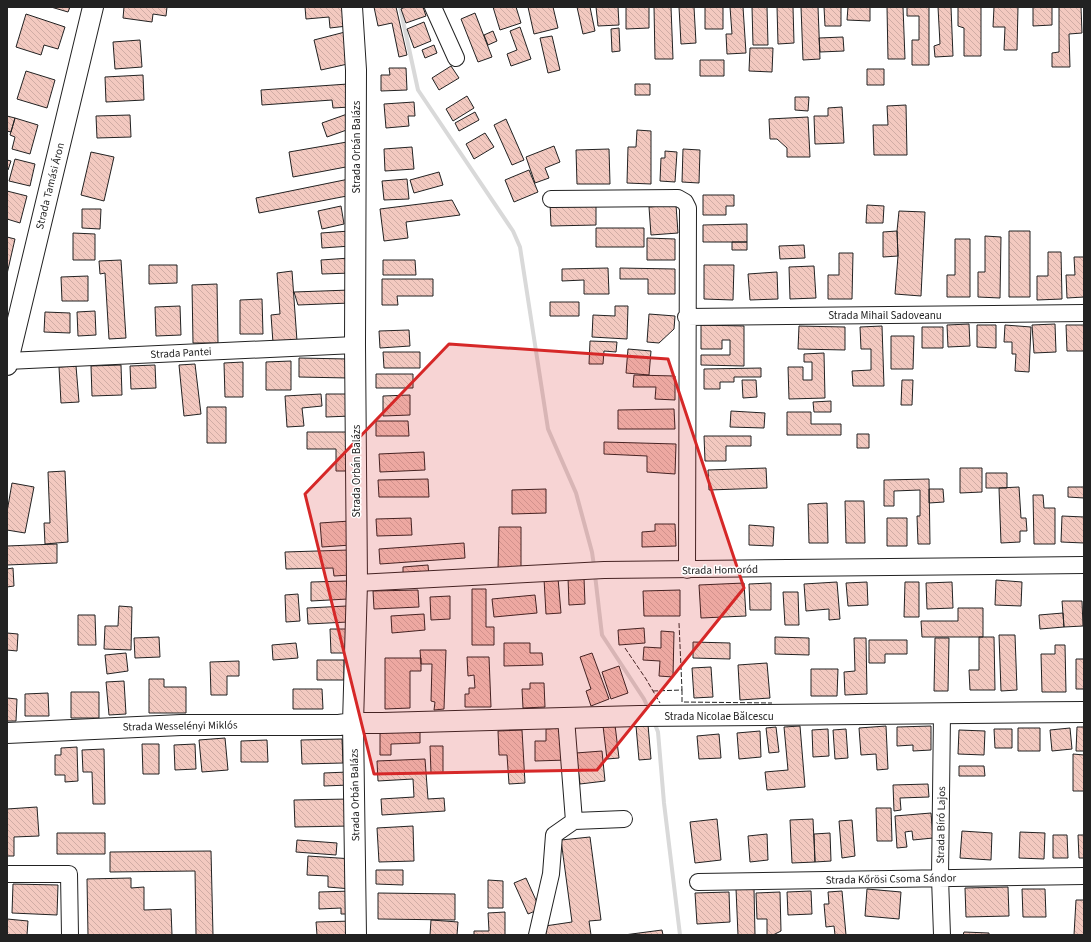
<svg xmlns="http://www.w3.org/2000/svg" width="1091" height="942" font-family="'Source Sans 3',sans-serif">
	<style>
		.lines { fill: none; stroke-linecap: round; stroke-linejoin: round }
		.stream { stroke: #d9d9d9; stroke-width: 4 }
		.building { fill: url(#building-back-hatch); stroke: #222 }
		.minor-casing { stroke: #222; stroke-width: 18 }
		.major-casing { stroke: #222; stroke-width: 22 }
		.minor { stroke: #fff; stroke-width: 16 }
		.major { stroke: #fff; stroke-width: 20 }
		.fence { stroke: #222; stroke-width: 1; stroke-dasharray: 5 2; stroke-linecap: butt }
		.marked { fill: #d62828; fill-opacity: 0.2; stroke: #d62828; stroke-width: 3; stroke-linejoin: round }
		.labels { text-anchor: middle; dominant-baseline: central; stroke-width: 3; stroke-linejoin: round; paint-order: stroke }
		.street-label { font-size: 11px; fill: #222; stroke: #fff }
	</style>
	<defs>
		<pattern id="building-back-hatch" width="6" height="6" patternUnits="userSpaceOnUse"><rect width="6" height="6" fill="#f3c9c0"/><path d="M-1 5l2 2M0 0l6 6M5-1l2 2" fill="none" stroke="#d0aca5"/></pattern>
	</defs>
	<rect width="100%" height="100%" fill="#fff"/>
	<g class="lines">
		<path class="stream" d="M400 7 418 90 513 231 520 247 548 429 576 493 592 552 594 566
			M595 575 602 635 644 699 649 710
			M654 722 658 732 664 803 680 935"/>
	</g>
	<path class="building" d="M51 7H70L68 12Z
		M124 7H167L166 16 153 14 152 22 123 18Z
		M305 7H345L347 26 330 28 329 17 306 19Z
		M374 7H396L407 55 399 57 392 23 378 26Z
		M405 7H423L426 16 406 23 401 9Z
		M493 7H516L521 23 500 30Z
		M528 7H553L558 28 534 34Z
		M577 7H590L595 31 583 34Z
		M596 7H618L619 25 598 26Z
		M626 7H649V28L626 29Z
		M654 7H671L673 59H655Z
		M679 7H694L696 43 681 44Z
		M705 7H723V29H705Z
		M730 7H743L746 53 727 54 726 34H732Z
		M752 7H767L768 45H753Z
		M777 7H793L794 43 778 44Z
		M801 7H818L820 59 803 60Z
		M824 7H841V26H825Z
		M848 7H870V21L847 20Z
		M887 7H903L905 59H888Z
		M907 7H929V65H912V40H919V16H907Z
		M938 7H951L953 56 935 57 934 46 940 44Z
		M958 7H981V56H964V28L958 26Z
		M994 7H1018L1017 50H1004L1005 27H993Z
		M1033 7H1052V25L1033 26Z
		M1059 7H1081L1082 33 1069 34 1070 67H1052V53L1059 52Z
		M475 13 492 57 478 62 461 19Z
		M26 14 65 27 58 49 44 45 41 55 16 47Z
		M424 22 431 41 414 48 407 29Z
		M520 27 531 59 511 66 507 54 517 50 510 31Z
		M619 28 620 51 612 52 611 29Z
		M493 31 497 41 488 45 484 35Z
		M345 32 352 63 321 70 314 40Z
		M552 36 560 70 548 73 540 38Z
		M843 37 844 51 820 52 819 38Z
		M140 40 142 67 115 69 113 42Z
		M434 45 437 53 425 58 422 50Z
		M750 48H773L772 72 749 71Z
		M700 60H724V76H700Z
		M451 66 459 78 439 90 432 78Z
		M389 68H406L407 90 381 91V75H390Z
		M867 69H884V85H867Z
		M26 71 55 80 47 108 17 99Z
		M143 75 144 100 106 102 105 77Z
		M348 84 350 107 333 108 332 100 262 105 261 90Z
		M635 84H650V95H635Z
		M467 96 474 108 453 121 446 109Z
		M795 97H809L808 111 795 110Z
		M414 102 415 116H408L409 126 386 128 384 104Z
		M906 105 907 155H874L873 125H888L887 106Z
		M842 107 844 143 815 144 814 116H828V108Z
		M475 112 479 120 459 131 455 123Z
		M350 113 355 127 327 137 322 123Z
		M130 115 131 137 97 138 96 116Z
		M7 116 15 118 11 132 7 131Z
		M808 117 810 157H787V148L777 139H770L769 119Z
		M15 118 38 125 30 154 12 149 15 137 10 135Z
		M506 119 524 160 512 165 494 125Z
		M637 130 651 131V184L627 183 628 147H636Z
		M485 133 494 147 474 159 466 144Z
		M347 142 351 166 293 177 289 152Z
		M554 146 560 162 545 168 549 178 535 183 526 157Z
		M412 147 414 169 385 171 384 149Z
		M609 149 610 184H577L576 150Z
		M683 149 700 150 699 183 682 182Z
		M665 151 677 152 675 182 660 181 661 158H665Z
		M91 152 114 157 104 201 81 195Z
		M15 159 35 164 30 186 9 181Z
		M7 160 11 161 8 170H7Z
		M529 170 538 192 514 202 505 180Z
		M439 172 443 185 414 193 410 180Z
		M349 179 352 195 259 213 256 198Z
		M407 179 409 199 384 200 382 181Z
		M7 191 27 196 20 223 7 219Z
		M703 195H734V206H726V215H703Z
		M452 200 460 215 406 222 408 238 384 241 380 209Z
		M550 204H596V225L551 226Z
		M676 205 678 233 651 235 649 207Z
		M867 205 884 206 883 223H866Z
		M341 206 344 224 322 229 318 211Z
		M82 209H101L100 229 82 228Z
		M899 211 925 212 921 296 895 294 898 256 897 231Z
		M747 224V242H703V225Z
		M596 228H644V247H596Z
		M350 231 351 246 322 248 321 233Z
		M897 231 898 256 883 257V232Z
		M1009 231H1030V297H1009Z
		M73 233 95 234V260H73Z
		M985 236 1001 237 1000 298 978 297V272H985Z
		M7 237 15 239 7 274Z
		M647 238 675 239V260H647Z
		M955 239H970V297H947V275H955Z
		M732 242H747V250H732Z
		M804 245 805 258 780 259 779 246Z
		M1048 252H1061L1062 299 1037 300V276H1048Z
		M839 253H853L852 299H828V275H839Z
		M1074 257H1084V297L1067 298 1066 275H1075Z
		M350 258 351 273 322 274 321 260Z
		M121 260 126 338 109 339 105 273 100 274 99 261Z
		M383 260H415L416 275H383Z
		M149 265H177V283L149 284Z
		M704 265H734L733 300 704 299Z
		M814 266 816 298 790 299 789 267Z
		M608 268 609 294H584V280L562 281V269Z
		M620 268 675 269V294H648V279H620Z
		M292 271 297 341 273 343 271 315 280 314 277 273Z
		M777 272 778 299 750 300 748 274Z
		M88 276V301H62L61 277Z
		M382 279H433V296H397L398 305H382Z
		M217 284 218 343H193L192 285Z
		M350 290V303L298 305 294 292Z
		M262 299 263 334H240V300Z
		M550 302H579V316H550Z
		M180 306 181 335 156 336 155 307Z
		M615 306H628L627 339 592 337 593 315 615 316Z
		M95 311 96 335 78 336 77 312Z
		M45 312 70 313V333L44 332Z
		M649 314 675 316 674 329 659 343 647 342Z
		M969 324 970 346 948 347 947 325Z
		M1055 324 1056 352 1034 353 1032 325Z
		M701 325 744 326V366L701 365V355H730V340H722V349H701Z
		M977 325H996V348L977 347Z
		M1005 325 1031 327 1029 372 1015 371 1016 354H1012V342H1004Z
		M1066 325H1084V351H1067Z
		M799 326 845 327V350L798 349Z
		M882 326 884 386H853L852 371 871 370V349H861L860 327Z
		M922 327H943V348H922Z
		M409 330 410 346 380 348 379 331Z
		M891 336H914L913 369H891Z
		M590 341 617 342 616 352 604 351 603 364H589Z
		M628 349 651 351 649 375 626 373Z
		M383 352H420V368H384Z
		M824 353 825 398 789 399 788 367H803V380H812V362H804V354Z
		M299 358 348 359V378L299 377Z
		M291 361V390H266V362Z
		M243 362V397H225L224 363Z
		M195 364 201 414 184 416 179 365Z
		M121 365 122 395 92 396 91 366Z
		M155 365 156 388 131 389 130 366Z
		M76 366 79 402 61 403 59 367Z
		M761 368V377H734V382H720V389H704V369Z
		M376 374H413V388H376Z
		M634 375 675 376V400L655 399 656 387H633Z
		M742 380H756L757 397 743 398Z
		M902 380H913L912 405H901Z
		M321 394 322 406 302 408 304 426 287 427 285 396Z
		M326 394H351V416L326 417Z
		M410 395V415L383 416V396Z
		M831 401V412H814L813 402Z
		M207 407H226V443H207Z
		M674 409 675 429H618V410Z
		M731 411 765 413 764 428 730 427Z
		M787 412H811V424H841V435H787Z
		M376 421H408L409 436H376Z
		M307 432H352V471H336V449H307Z
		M857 434H869V448H857Z
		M704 436H751V446H726V461H705Z
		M604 442 676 444 675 474 647 472V456L604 454Z
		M424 452 425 470 380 472 379 454Z
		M766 468 767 488 709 490 708 470Z
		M960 468H982V492L960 493Z
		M65 471 68 542 45 544 44 523H50L48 472Z
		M986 473H1007V488H986Z
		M428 479 429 497H379L378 480Z
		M929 479 930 544H918L917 516H920V490L894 491V506H884V480Z
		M12 483 34 487 25 533 7 530V512Z
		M1019 487 1021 518H1026L1027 531H1020V542L1001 543 999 488Z
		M1068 487H1084V498L1068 497Z
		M546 489V513L512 514V490Z
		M929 489H943L944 502 929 503Z
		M1033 495H1043L1044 508H1055V544H1034Z
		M845 501H864L865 543H846Z
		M827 503 828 543H809L808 504Z
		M1062 516 1084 517V543L1061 542Z
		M411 518 412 535 377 536 376 519Z
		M887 518H907V546H887Z
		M350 521 351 545 322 547 320 523Z
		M655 524H675L676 546 642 547V532L655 531Z
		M749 525 774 527 773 546 749 545Z
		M499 527H521V570H498Z
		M464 543 465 558 380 564 379 549Z
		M57 544V563L7 565V546Z
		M349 550 350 575 334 576 333 568 286 569 285 552Z
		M428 565 429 576 403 577V567Z
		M13 568 14 586 7 587V569Z
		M558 578 561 613 546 614 544 579Z
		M568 578H584L585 604 569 605Z
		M996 580 1022 582 1021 606 995 605Z
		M347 581 348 599 311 601V582Z
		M837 582 840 619 829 620V609L806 611 804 584Z
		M867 582 868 605 848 606 846 583Z
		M905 582H919V617H904Z
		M952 582 953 608 927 609 926 583Z
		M744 583 746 616 701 618 699 585Z
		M771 583V610H750L749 584Z
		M472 589H486V627H494V645H472Z
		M418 590 419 607 374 609 373 591Z
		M680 590V616H644L643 591Z
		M783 592H798L799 625H785Z
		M298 594 300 621 286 622 285 595Z
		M535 595 537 613 494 617 492 599Z
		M450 596V619L431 620 430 597Z
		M1062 601H1082L1083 626 1064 627Z
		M119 606 132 607 131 650 104 649 105 626H118Z
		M347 606 348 622 308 624 307 608Z
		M958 608H983V637H922L921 621H958Z
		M1063 613 1064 627 1040 629 1039 615Z
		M424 614 425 630 392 633 391 616Z
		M78 615H95L96 645H78Z
		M644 628 645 643 619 645 618 630Z
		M330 629H350L351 653H331Z
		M661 631 674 632 673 677 659 676 660 661 643 660 644 647 661 648Z
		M7 633 18 634 17 651 7 650Z
		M999 635H1015L1017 690 1001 691Z
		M159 637 160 657 135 658 134 638Z
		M775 637 809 638V655L775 654Z
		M979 637H994L995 690H970L969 670H979Z
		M854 638H866L867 694 845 695 844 672 855 671Z
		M935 638H949L948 691H934Z
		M869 640H907V654H885V663H869Z
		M693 642 730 643V659L693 658Z
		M296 643 298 658 273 660 272 645Z
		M504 643H530V653H542L543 665 504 666Z
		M1055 645H1065L1066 692H1042L1041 654H1055Z
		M420 650H446L444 709 434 710 435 702 431 701 432 664H421Z
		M126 653 128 671 107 674 105 655Z
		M592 653 609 699 591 706 586 691 591 689 580 657Z
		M467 657H489L491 707H465V694H469V688H475L474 675 468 676Z
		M385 658H421V671H410V708L385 709Z
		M1076 659H1084V689H1076Z
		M317 660H344V680H317Z
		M239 661V676H227V695H211L210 662Z
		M767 663 770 698 740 700 738 665Z
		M619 666 628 693 611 699 602 672Z
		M711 667 713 697 694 698 692 668Z
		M811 669H838L837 696H811Z
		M149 679H164V687H186V713H149Z
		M124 681 126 714 109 715 106 682Z
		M530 683H544L545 707 523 708 522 689H530Z
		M293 689H322L323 709H293Z
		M71 692H99V718H71Z
		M48 693 49 716H25V694Z
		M7 698 17 699 16 721H7Z
		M615 725 619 758 607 759 603 726Z
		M648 725 651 759 639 760 636 726Z
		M800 726 805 787 767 790 765 772 788 770 784 727Z
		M886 726 888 769 877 770 876 754 861 755 859 728Z
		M931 726V750L913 751V745L897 746V727Z
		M776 727 779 752 769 753 766 728Z
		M1077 727H1084V751H1076Z
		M561 728 567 760 535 761V741H546V729Z
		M1018 728H1040V751H1018Z
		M1070 728 1072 749 1052 751 1050 730Z
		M828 729 829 756 813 757 812 730Z
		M846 729 848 758 835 759 833 730Z
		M994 729H1012V748H995Z
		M380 730H420V743L391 744V755H380Z
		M522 730 525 783 509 784 507 755H499L498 731Z
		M959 730 985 731 984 755 958 754Z
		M760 731 761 757 739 759 737 733Z
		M719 734 721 758 699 759 697 736Z
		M225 738 228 770 202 772 199 740Z
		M342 739 343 763 302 764 301 740Z
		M267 740 268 762H241V741Z
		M142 744H159V774H143Z
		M195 744 196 769 175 770 174 745Z
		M430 746H443V773H431Z
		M77 747 78 781 65 782V775H55V755H61V748Z
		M104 749 105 804H93L92 772H83L82 750Z
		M602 751 605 781 580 784 576 753Z
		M1073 754 1084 755V791H1073Z
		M425 759 428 799 444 798 445 811 382 815 381 799 414 797 413 779 378 781 377 761Z
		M959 766H984L985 776H959Z
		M348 772 349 785 324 786V773Z
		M928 784 929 797 900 798 901 810 894 811 893 785Z
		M350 799 351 826 295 827 294 800Z
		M37 807 39 836 14 837V856H7V809Z
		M876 808H891L892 841H877Z
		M931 813 933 838 913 840 912 831 905 832 907 847 897 848 895 816Z
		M717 819 721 860 695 863 690 822Z
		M813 819 815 862 792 863 790 820Z
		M852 820 855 856 842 858 839 821Z
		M413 826 414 861 379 862 377 828Z
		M962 831 992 833 991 860 960 858Z
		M1020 832 1045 833 1044 859 1019 858Z
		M57 833H105V854H57Z
		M830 833 831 861 815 862 814 834Z
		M767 834 768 860 750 862 748 836Z
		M1053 835H1067L1068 858H1053Z
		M1078 835H1084V858H1079Z
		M590 837 601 920 589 921 591 935H546L545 926 572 922 561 840Z
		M297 840 337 843 336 855 296 852Z
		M211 851 213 935H196L195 871 110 872V852Z
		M308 856 353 859 351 889 328 887V876L307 875Z
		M376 870H403V885L376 884Z
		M131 878V888L144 887V910L171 909 172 935H88L87 879Z
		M526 878 540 909 528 914 514 883Z
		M488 880 503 881V908H488Z
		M13 884 58 885 57 915 12 913Z
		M1008 887 1009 916 966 917 965 888Z
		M736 889H754L755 935H738Z
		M867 889 901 892 899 919 865 916Z
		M1022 889H1045L1046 917H1023Z
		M352 891 353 914H341V908L319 909V892Z
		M811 891 812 914 788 915 787 892Z
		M842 891 846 935H835L834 926 826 927 824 904H829L828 892Z
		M729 892 730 922 697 924 695 893Z
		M780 892 781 931 773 935H767V919H757L756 893Z
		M378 893 455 894V920L378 919Z
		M1076 900H1084V935H1074Z
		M505 912V935H474V931H489L488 913Z
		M7 919 28 921 27 935H7Z
		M431 920 458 922 457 935H430Z
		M353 921 354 935H317L316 922Z
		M662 930 663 935H624Z
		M964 932 989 933V935H963Z"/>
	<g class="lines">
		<defs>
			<path id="minor" d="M433 7 456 58
				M551 199 678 198 685 202 688 208 687 570
				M686 317 1084 313
				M7 361 355 345
				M357 583 604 570 1084 565
				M566 718 574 821
				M7 874H69L70 935
				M698 882 1084 876
				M537 935 551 874 554 835 574 821 624 819
				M942 935 940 878 942 714"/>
			<path id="major" d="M352 7 356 70 355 345 357 583 353 723 356 935
				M7 365 93 7
				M7 733 181 725H339L353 723H382L639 716 1084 712"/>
		</defs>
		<use href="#minor" class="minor-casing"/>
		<use href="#major" class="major-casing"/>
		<use href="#minor" class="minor"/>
		<use href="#major" class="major"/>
		<path class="fence" d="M625 648 646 679 660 703
			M682 690V702L772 703
			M653 691 682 690 679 623"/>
	</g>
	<path class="marked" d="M449 344 668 359 744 588 597 770 374 774 305 494Z"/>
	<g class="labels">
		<g class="street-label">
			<text transform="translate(356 147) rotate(-90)">Strada Orbán Balázs</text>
			<text transform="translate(50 186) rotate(-76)">Strada Tamási Áron</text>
			<text x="885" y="315">Strada Mihail Sadoveanu</text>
			<text transform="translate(181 353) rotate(-3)">Strada Pantei</text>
			<text transform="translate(356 471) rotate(-90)">Strada Orbán Balázs</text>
			<text transform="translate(720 570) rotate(-1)">Strada Homoród</text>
			<text x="719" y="716">Strada Nicolae Bălcescu</text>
			<text transform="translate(180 726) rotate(-1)">Strada Wesselényi Miklós</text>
			<text transform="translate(355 795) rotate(-91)">Strada Orbán Balázs</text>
			<text transform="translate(941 825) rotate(-89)">Strada Bíró Lajos</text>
			<text transform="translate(891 879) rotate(-1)">Strada Kőrösi Csoma Sándor</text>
		</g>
	</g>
	<rect width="1091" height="942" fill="none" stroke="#222222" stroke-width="16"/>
</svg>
